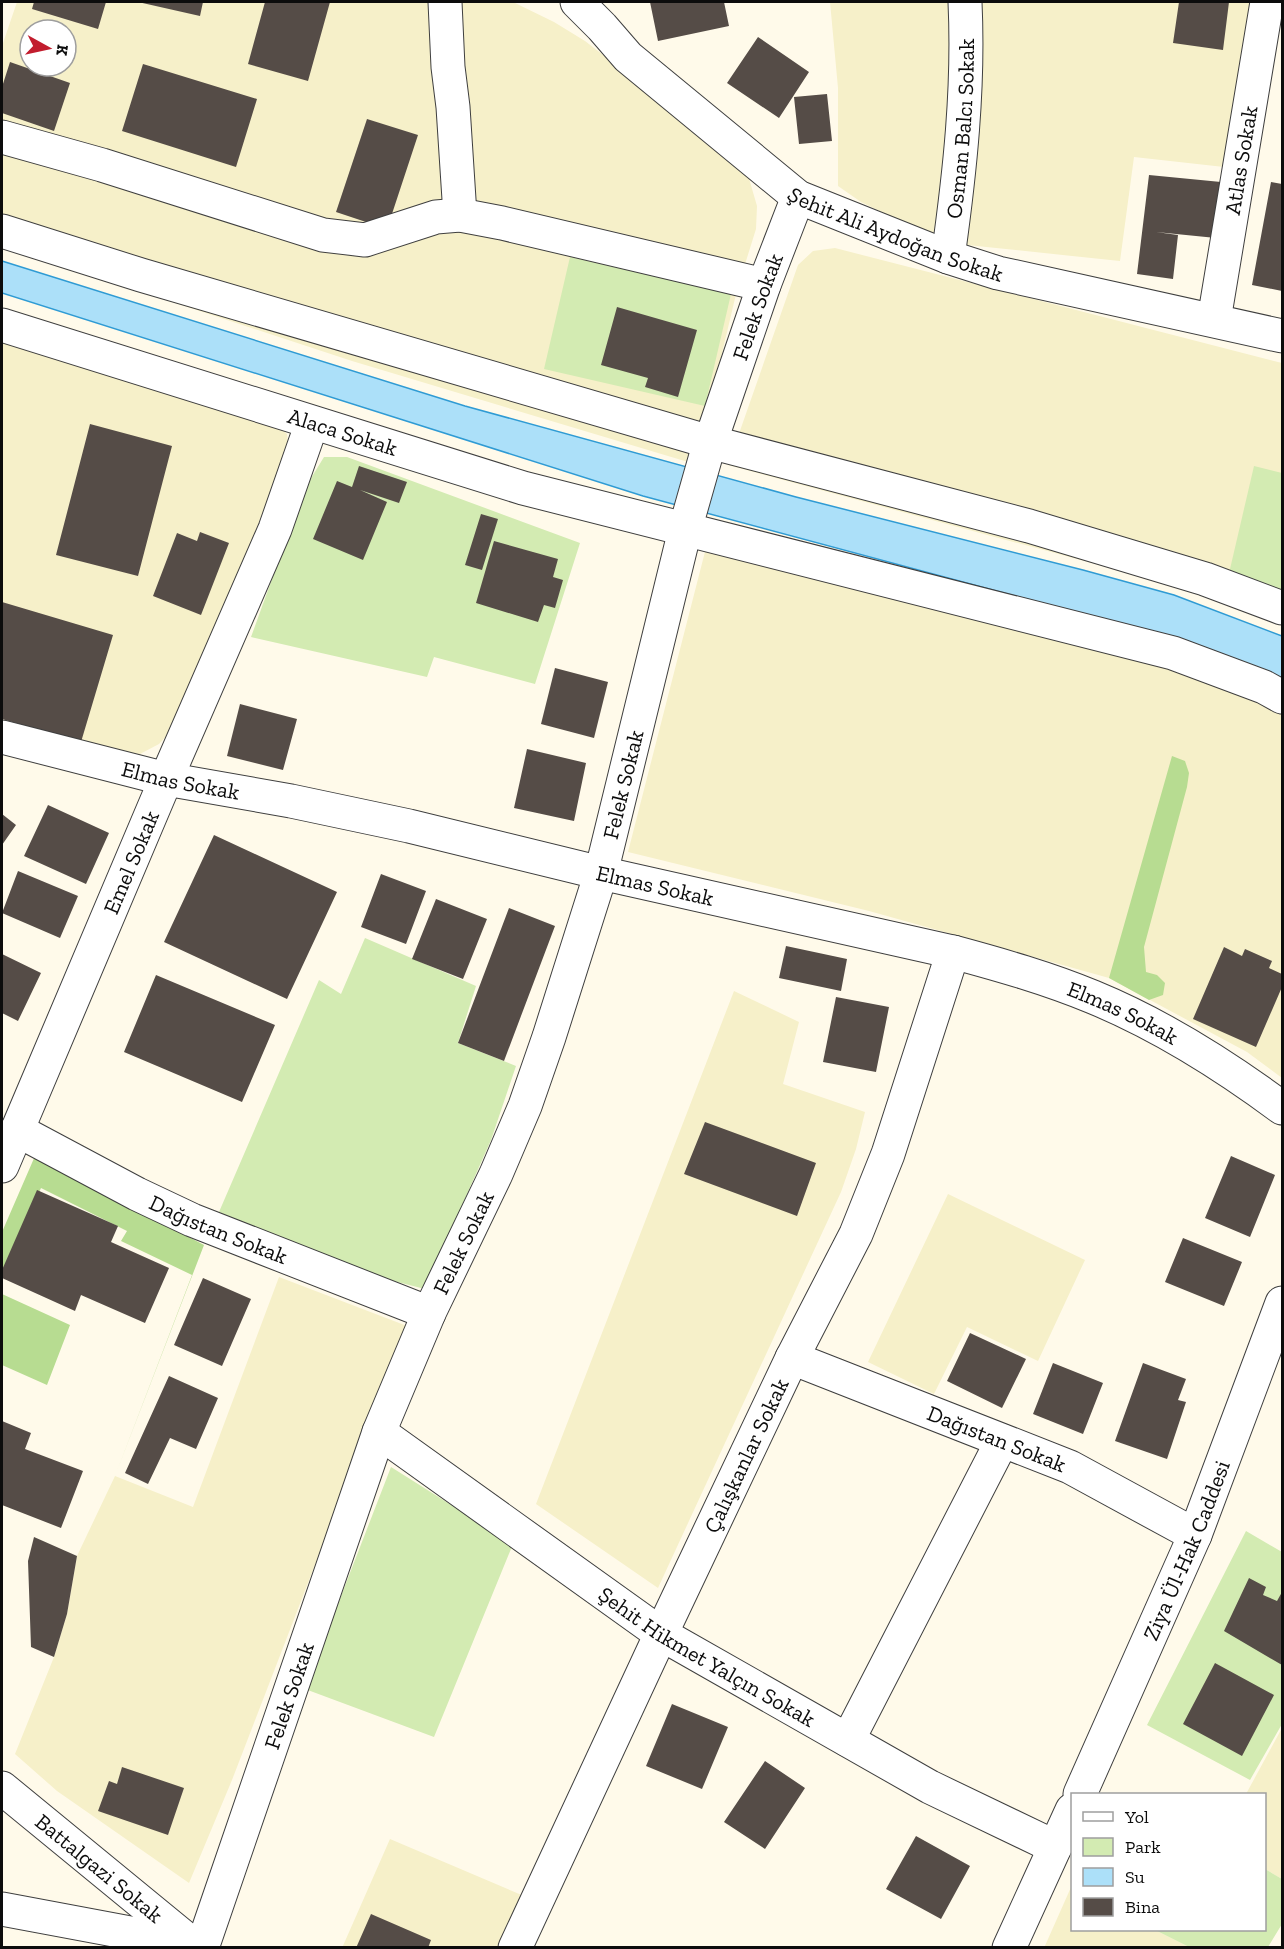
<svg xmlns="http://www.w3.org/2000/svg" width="1284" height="1949" font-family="'Zilla Slab',serif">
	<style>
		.farmland { fill: #f6f0c9; fill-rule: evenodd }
		.green { fill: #d3ebb2 }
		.forest { fill: #b7dc91 }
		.water { fill: #ace0f9; stroke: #2f9bd4; stroke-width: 1.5 }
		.building { fill: #554c47 }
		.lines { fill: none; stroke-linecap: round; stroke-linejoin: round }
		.minor-casing { stroke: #3f3f3f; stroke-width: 35 }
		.minor { stroke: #fff; stroke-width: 33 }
		.labels { text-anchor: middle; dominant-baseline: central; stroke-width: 6; stroke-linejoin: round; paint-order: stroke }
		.street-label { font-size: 22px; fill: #0c0c0c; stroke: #fff }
	</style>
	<rect width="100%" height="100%" fill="#fffaea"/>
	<path class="farmland" d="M17 2H513L554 22 585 41 654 94 748 175 757 206 756 229 737 290 708 412 688 462 352 361 2 246V46ZM30 30H66V66H30Z
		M830 2H1252L1224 167 1134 157 1120 261 967 245 920 231 861 202 838 186V88Z
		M835 248 1282 363V619L1203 593 728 465 798 265 813 251Z
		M2 340 279 427 287 434 288 444 283 460 188 706 172 730 159 744 140 754 119 752 2 719Z
		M708 540 1282 697V1078L1247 1052 1109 978 869 911 628 852Z
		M734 991 799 1022 783 1084 865 1112 856 1149 841 1192 658 1588 536 1504Z
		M948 1194 1085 1260 1038 1361 967 1327 934 1394 868 1362Z
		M279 1277 407 1326 232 1780 189 1883 57 1791 15 1754 54 1657 67 1614 77 1556 115 1476 193 1507Z
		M1282 1728V1879L1265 1869 1264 1794H1246Z
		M390 1839 524 1896 500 1947 342 1948Z
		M1072 1885V1930H1155L1189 1947 1044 1948Z"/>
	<path class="green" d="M570 257 731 294 705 406 544 369Z
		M324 457H347L580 543 535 684 434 657 427 677 251 637 305 488Z
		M1254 466 1282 473V596L1227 582Z
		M365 938 476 986 458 1043 516 1066 491 1140 425 1289 354 1271 293 1249 219 1212 319 980 341 994Z
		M391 1467 513 1544 434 1737 305 1689Z
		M1246 1531 1282 1552V1724L1250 1780 1147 1725Z
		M1265 1869 1282 1879V1924L1268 1947H1189L1155 1930H1264Z"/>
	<path class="forest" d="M1172 756 1185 761 1189 773 1187 787 1144 947 1146 972 1157 975 1165 983 1163 995 1149 1000 1109 978Z
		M35 1156 204 1245 115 1476 192 1275 121 1241 127 1231 41 1188 2 1275V1232Z
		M2 1294 70 1325 47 1385 2 1365Z"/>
	<path class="water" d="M2 261 465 406 796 497 1083 570 1174 595 1282 636V682L1168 637 643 496 2 293Z"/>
	<path class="building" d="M34 2H106L98 29 32 9Z
		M138 2H203L200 16Z
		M265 2H330L308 81 248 64Z
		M650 2H724L729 26 658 41Z
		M1179 2H1229L1223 50 1173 43Z
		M758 37 809 72 779 118 727 83Z
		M10 62 70 83 54 131 2 113V87Z
		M143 64 257 99 236 167 122 131Z
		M827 94 832 141 799 144 794 97Z
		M367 119 418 135 387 229 336 212Z
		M1149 175 1221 182 1216 238 1156 232 1178 235 1173 279 1137 274Z
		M1271 182 1282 184V291L1252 285Z
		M617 307 697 330 678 397 645 387 648 378 601 365Z
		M90 424 172 446 138 576 56 555Z
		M359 466 407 482 399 503 360 490 387 502 363 560 313 539 337 481 352 487Z
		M481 514 498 519 482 570 465 565Z
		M200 532 229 543 201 615 153 596 177 533 197 541Z
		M494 541 558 559 553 577 563 580 555 608 544 605 538 622 476 603Z
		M2 602 113 635 81 742 2 719Z
		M555 668 608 682 594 738 541 724Z
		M240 704 297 719 283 770 227 756Z
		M527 749 586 763 574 821 514 808Z
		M48 805 109 833 86 884 24 856Z
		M2 814 16 825 2 845Z
		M214 835 337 892 287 999 164 942Z
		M18 871 78 896 60 938 2 913Z
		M381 874 426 891 406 944 361 927Z
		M436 899 487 919 463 979 412 959Z
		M509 908 555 926 504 1061 458 1043Z
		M786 946 847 959 841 991 779 978Z
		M1224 947 1242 956 1245 949 1272 961 1269 968 1282 974V987L1256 1047 1193 1019Z
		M2 954 41 973 18 1021 2 1013Z
		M156 975 275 1025 242 1102 124 1052Z
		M836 997 889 1007 876 1072 823 1062Z
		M705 1122 816 1163 797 1216 684 1174Z
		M1231 1156 1275 1175 1250 1237 1205 1218Z
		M37 1190 118 1226 111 1242 169 1268 145 1323 81 1295 75 1311 2 1278V1270Z
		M1183 1238 1242 1262 1224 1306 1165 1282Z
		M203 1278 251 1299 222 1366 174 1345Z
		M970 1333 1026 1359 1002 1408 947 1381Z
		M1053 1363 1103 1383 1083 1434 1033 1414Z
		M1143 1363 1186 1379 1178 1400 1186 1402 1167 1459 1115 1441Z
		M169 1376 218 1398 196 1449 170 1438 148 1484 125 1473Z
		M2 1421 31 1433 25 1449 83 1471 61 1528 2 1505Z
		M34 1537 77 1556 67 1614 54 1657 31 1647 28 1561Z
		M1249 1578 1266 1587 1263 1595 1277 1601 1282 1592V1665L1224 1631Z
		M1215 1663 1274 1695 1242 1756 1183 1724Z
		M672 1704 728 1727 702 1789 646 1766Z
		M765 1761 805 1788 765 1849 724 1822Z
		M122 1767 184 1788 168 1835 98 1811 109 1781 117 1784Z
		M916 1836 970 1866 941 1919 886 1889Z
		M371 1914 431 1940 428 1948H356Z"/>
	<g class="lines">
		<defs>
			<g id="minor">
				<path d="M445 2 448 67 453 107 460 215"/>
				<path id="s1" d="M577 2 602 27 628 57 798 197 948 257 998 273 1282 336"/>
				<path d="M2 137 102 165 323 235 365 240 436 217 460 215 502 223 764 285"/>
				<path d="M2 231 141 275 710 442 1029 526 1205 579 1282 608"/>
				<path id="s2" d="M948 257C960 171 969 88 965 2"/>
				<path id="s3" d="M1214 320 1267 2"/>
				<path id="s4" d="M2 325 523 488 1173 653 1264 687 1282 697"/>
				<path id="s5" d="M2 737 166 779 291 801 409 826 601 873 953 952C1001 965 1047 978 1093 997 1161 1025 1224 1065 1282 1108"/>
				<path id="s6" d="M17 1130 137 1194 192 1220 429 1313"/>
				<path id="s7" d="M2 1166 166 779 275 529 312 423"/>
				<path id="s8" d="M792 1358 1070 1467 1195 1535"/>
				<path id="s9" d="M379 1432 661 1634 930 1787 1055 1847"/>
				<path d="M848 1740 1002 1441"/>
				<path id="s10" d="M2 1788 197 1948"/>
				<path id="s11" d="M1080 1794 1195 1535 1282 1303"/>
				<path d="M2 1909 162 1939 190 1948"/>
				<path id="s12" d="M202 1948 379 1432 429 1313 496 1174 525 1106 549 1037 601 873 686 526 707 452 764 285 798 197"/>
				<path id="s13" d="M515 1948 661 1634 792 1358 856 1234 888 1154 953 952"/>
				<path d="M1009 1948 1072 1810"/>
			</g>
		</defs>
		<use href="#minor" class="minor-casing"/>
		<use href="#minor" class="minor"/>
	</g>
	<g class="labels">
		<g class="street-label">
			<text stroke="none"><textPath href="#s2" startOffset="129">Osman Balcı Sokak</textPath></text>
			<text stroke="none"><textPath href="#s3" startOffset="162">Atlas Sokak</textPath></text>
			<text stroke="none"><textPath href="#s1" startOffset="400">Şehit Ali Aydoğan Sokak</textPath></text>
			<text stroke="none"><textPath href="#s12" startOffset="1736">Felek Sokak</textPath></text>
			<text stroke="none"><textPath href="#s4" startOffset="357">Alaca Sokak</textPath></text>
			<text stroke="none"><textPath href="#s5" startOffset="184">Elmas Sokak</textPath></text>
			<text stroke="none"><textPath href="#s12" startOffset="1239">Felek Sokak</textPath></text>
			<text stroke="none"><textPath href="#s7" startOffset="330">Emel Sokak</textPath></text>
			<text stroke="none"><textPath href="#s5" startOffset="670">Elmas Sokak</textPath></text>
			<text stroke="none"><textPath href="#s5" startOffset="1156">Elmas Sokak</textPath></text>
			<text stroke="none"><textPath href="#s6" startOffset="225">Dağıstan Sokak</textPath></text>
			<text stroke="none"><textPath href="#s12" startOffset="753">Felek Sokak</textPath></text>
			<text stroke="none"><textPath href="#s8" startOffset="220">Dağıstan Sokak</textPath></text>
			<text stroke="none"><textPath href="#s13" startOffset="544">Çalışkanlar Sokak</textPath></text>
			<text stroke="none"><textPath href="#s11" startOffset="266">Ziya Ül-Hak Caddesi</textPath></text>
			<text stroke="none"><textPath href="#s9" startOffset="398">Şehit Hikmet Yalçın Sokak</textPath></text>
			<text stroke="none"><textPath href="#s12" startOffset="267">Felek Sokak</textPath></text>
			<text stroke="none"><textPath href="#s10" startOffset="126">Battalgazi Sokak</textPath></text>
		</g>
	</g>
	<rect width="1284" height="1949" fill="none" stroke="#0c0c0c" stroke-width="6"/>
	<rect x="1071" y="1793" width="195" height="138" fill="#ffffff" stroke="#9e9e9e" stroke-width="1.5"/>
	<rect x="1083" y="1812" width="30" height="9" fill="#ffffff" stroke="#9e9e9e" stroke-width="1.5"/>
	<text x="1125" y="1823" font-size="18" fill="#0c0c0c">Yol</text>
	<rect x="1083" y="1838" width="30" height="18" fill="#d3ebb2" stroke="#9e9e9e" stroke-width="1.5"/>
	<text x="1125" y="1853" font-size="18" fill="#0c0c0c">Park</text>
	<rect x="1083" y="1868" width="30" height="18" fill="#ace0f9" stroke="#9e9e9e" stroke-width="1.5"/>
	<text x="1125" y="1883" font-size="18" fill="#0c0c0c">Su</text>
	<rect x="1083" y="1898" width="30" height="18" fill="#554c47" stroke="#9e9e9e" stroke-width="1.5"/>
	<text x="1125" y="1913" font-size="18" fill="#0c0c0c">Bina</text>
	<g transform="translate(48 48) rotate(98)"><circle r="28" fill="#ffffff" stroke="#9e9e9e" stroke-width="1.5"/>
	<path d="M0-4.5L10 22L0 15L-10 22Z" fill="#c21d2e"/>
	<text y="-9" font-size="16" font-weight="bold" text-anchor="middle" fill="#0c0c0c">K</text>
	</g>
</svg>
